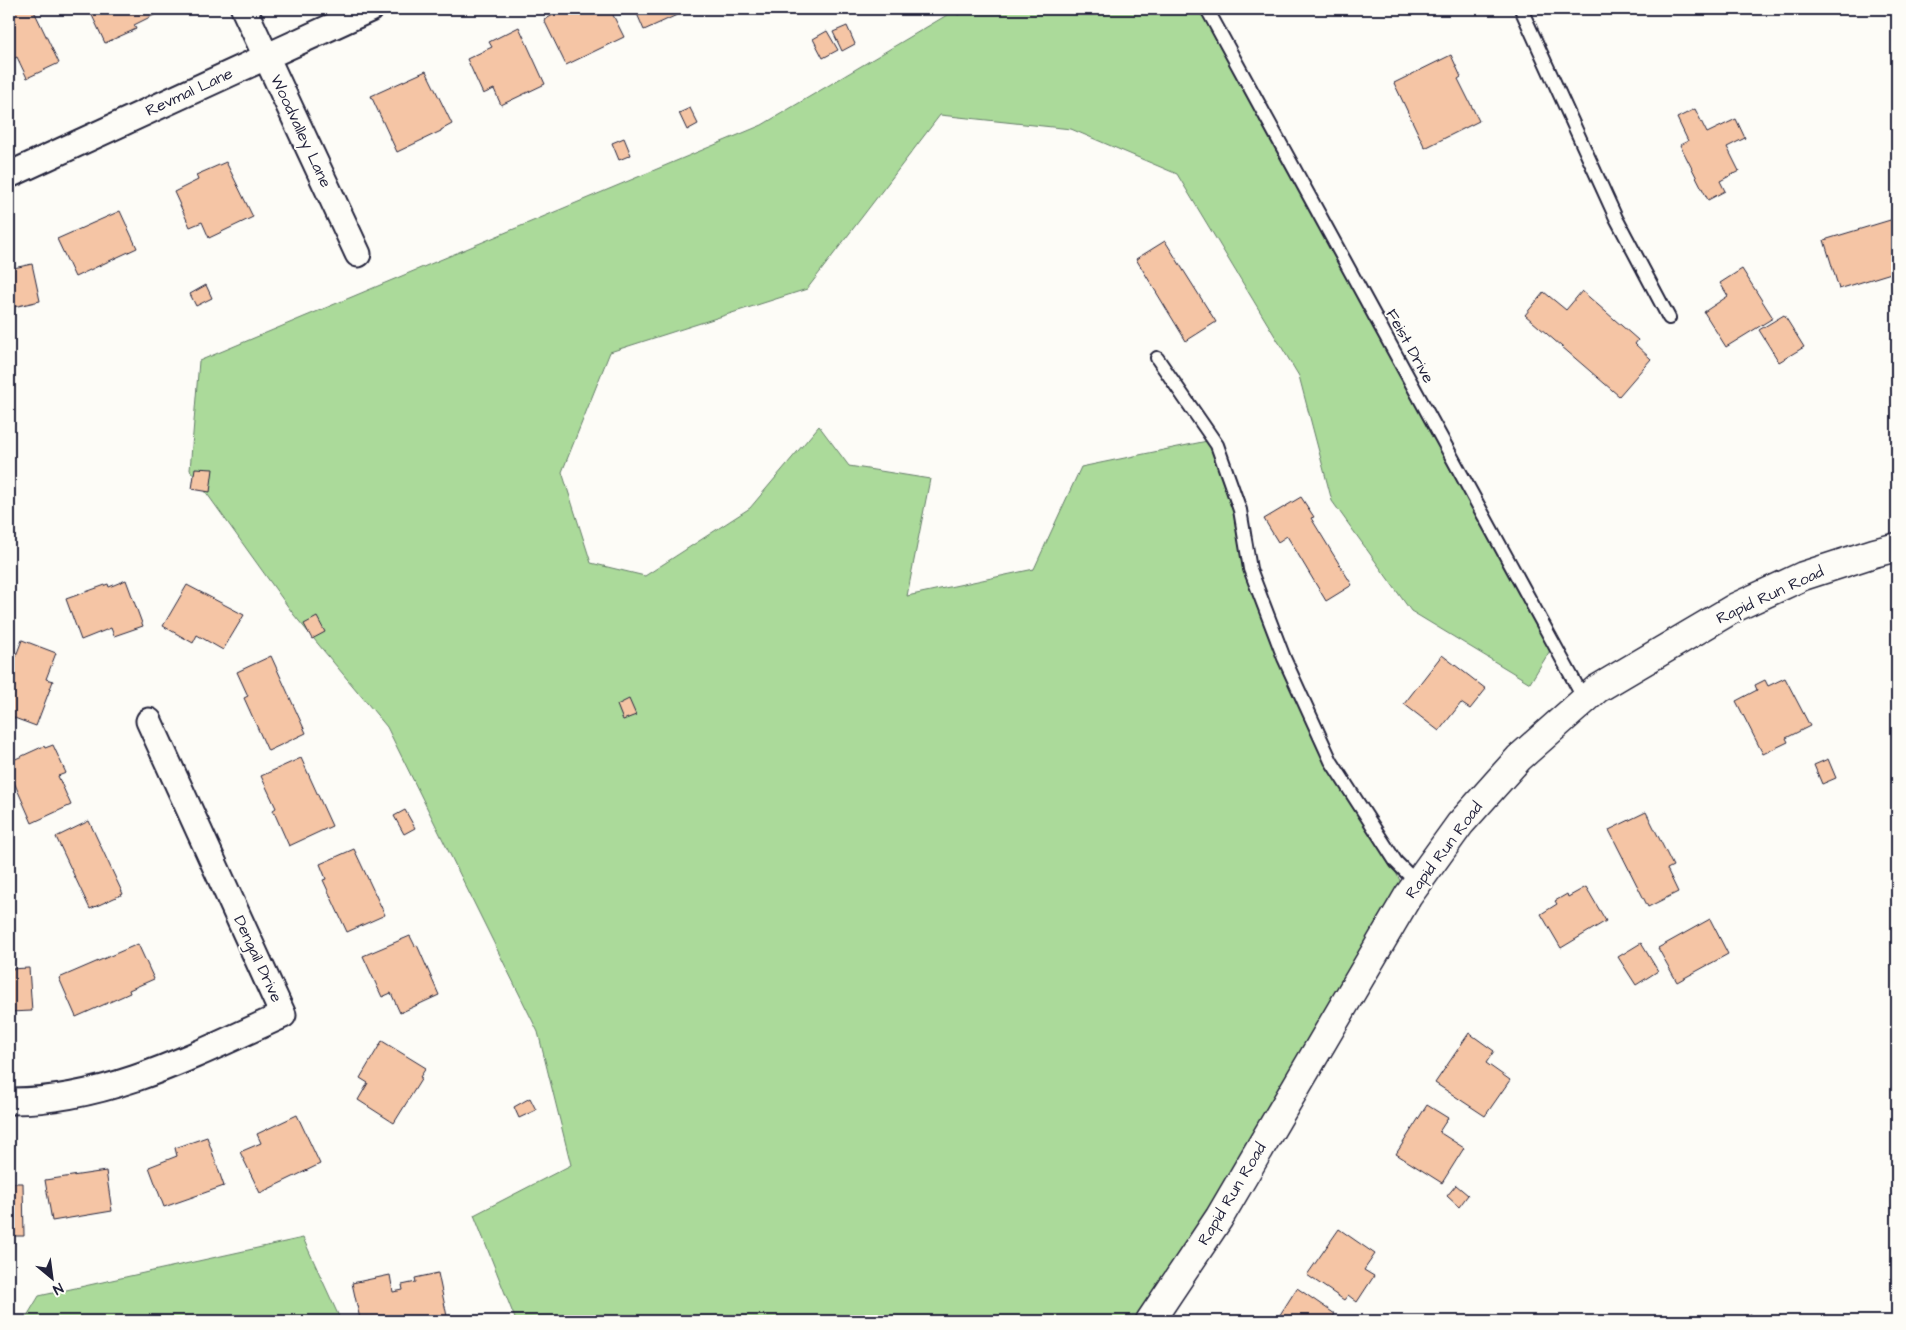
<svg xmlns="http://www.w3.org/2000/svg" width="1906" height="1330" font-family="'Architects Daughter',sans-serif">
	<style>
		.green { fill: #abda9a; stroke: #667e6a }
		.building { fill: #f5c5a5; stroke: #22223b }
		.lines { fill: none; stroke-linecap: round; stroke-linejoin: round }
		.service-casing { stroke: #22223b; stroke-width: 16 }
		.minor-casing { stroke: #22223b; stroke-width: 29 }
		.tertiary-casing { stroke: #22223b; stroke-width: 31 }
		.service { stroke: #fdfcf7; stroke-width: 12 }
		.minor { stroke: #fdfcf7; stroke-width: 25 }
		.tertiary { stroke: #fdfcf7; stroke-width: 28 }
		.labels { text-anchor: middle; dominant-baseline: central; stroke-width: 4; stroke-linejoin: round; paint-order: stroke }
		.street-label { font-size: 16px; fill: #22223b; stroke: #fdfcf7 }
	</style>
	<rect width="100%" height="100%" fill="#fdfcf7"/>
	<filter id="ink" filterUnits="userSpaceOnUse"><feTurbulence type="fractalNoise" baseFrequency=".02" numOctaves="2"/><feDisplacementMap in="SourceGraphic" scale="10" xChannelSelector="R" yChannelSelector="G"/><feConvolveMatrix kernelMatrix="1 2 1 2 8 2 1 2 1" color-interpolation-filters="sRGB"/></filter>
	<g filter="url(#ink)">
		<path class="green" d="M957 9H1207L1554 644 1530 683 1411 611 1332 501 1299 376 1177 174 1071 129 940 115 807 289 610 352 562 472 591 563 645 576 750 508 819 426 849 466 930 479 907 596 1034 569 1081 467 1212 440 1252 572 1300 686 1408 896 1150 1321H516L474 1215 571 1165 538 1032 387 727 294 615 190 470 199 361 762 125Z
			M303 1238 341 1321H24L39 1296Z"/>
		<path class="building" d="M9 9H33L59 63 27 78 17 57 9 61Z
			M89 9H156L158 13 134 25 136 29 105 43Z
			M560 9H610L624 37 566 65 544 20 553 15 554 12Z
			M635 9H690L644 30Z
			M953 9H966L958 15Z
			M847 26 855 44 842 51 833 32Z
			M519 27 545 84 501 105 494 89 483 94 467 59 492 47 489 42Z
			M827 31 838 50 823 58 813 39Z
			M1451 55 1461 77 1458 79 1479 121 1425 148 1394 83Z
			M426 71 452 124 441 130V131L397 152 371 96Z
			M690 108 698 124 687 130 679 113Z
			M1695 109 1707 133 1736 119 1745 138 1727 147 1739 171 1720 181 1725 191 1708 200 1680 145 1688 141 1677 118Z
			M624 138 631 155 619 160 612 143Z
			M226 162 253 217 209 238 202 222 190 227 174 192 198 180 196 175Z
			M120 211 137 248 75 277 57 239Z
			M1897 218V279L1894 280 1891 273 1839 289 1824 240Z
			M1165 241 1216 322 1186 341 1136 259Z
			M32 264 40 301 9 308V269Z
			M1742 269 1773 318 1726 347 1704 312 1728 296 1720 283Z
			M206 285 212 298 196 306 190 294Z
			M1582 291 1638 340 1635 344 1651 359 1619 396 1525 315 1544 292 1566 310Z
			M1784 315 1804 347 1779 362 1759 330Z
			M195 468 213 469 210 492 192 489Z
			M1301 497 1314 517 1311 518 1352 585 1326 601 1287 536 1278 542 1264 519Z
			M126 580 143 626 114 636 111 628 81 640 66 599 108 584 109 587Z
			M187 585 244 615 223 650 197 635 193 643 163 626Z
			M317 617 325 632 312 639 304 624Z
			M22 640 56 653 46 679 53 681 36 726 9 716V674Z
			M1442 655 1486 689 1470 709 1461 703 1439 731 1404 704Z
			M271 656 306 733 268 751 244 698 248 696 237 672Z
			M1785 678 1810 726 1786 738 1788 742 1763 754 1736 701 1757 690 1755 685 1765 680 1768 686Z
			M629 699 636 715 623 720 617 705Z
			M53 745 66 773 58 776 71 805 32 823 9 771V762L44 746 45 748Z
			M301 758 332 826 289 846 273 810 276 808 261 776Z
			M1828 759 1836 778 1822 784 1814 765Z
			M405 810 415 828 404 834 394 816Z
			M1646 812 1673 866 1667 869 1678 892 1648 907 1609 830Z
			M89 821 123 894 90 909 56 837Z
			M354 849 385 915 347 932 323 880 326 879 320 864Z
			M1586 887 1606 921 1561 948 1541 914 1557 904 1555 901 1567 894 1568 897Z
			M1710 919 1728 954 1677 982 1658 948Z
			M410 936 415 946 417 945 439 995 400 1013 391 993 382 997 363 956Z
			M1641 943 1658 971 1636 985 1618 957Z
			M138 944 154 979 129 990 130 993 76 1017 59 978Z
			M29 968 32 1011 9 1012V969Z
			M1469 1033 1494 1051 1486 1063 1510 1080 1485 1116 1435 1083Z
			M382 1041 426 1068 420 1077 422 1078 394 1123 358 1100 368 1083 360 1078Z
			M530 1098 536 1110 519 1118 514 1107Z
			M1427 1105 1448 1118 1439 1132 1464 1148 1442 1183 1396 1154Z
			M297 1115 320 1164 260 1193 240 1152 261 1143 257 1134Z
			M207 1137 224 1186 164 1207 149 1167 177 1156 175 1148Z
			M106 1171 112 1211 52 1221 45 1180Z
			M9 1183H23L24 1236H9Z
			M1456 1185 1468 1195 1459 1207 1447 1196Z
			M1339 1229 1375 1254 1364 1270 1374 1276 1357 1302 1348 1295 1344 1300 1307 1275Z
			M438 1273 448 1321H368L367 1317 360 1319 352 1283 390 1275 393 1292 403 1290 402 1285 416 1282 415 1278Z
			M1297 1288 1335 1314 1330 1321H1276Z
			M1751 1314 1753 1321H1732Z
			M1781 1316 1783 1321H1765Z"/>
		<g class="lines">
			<defs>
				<path id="service" d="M1207 9 1584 699
					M1521 9 1616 218 1669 318
					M1157 358 1217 445 1240 510 1250 569 1284 658 1331 761 1396 862 1418 884"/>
				<path id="minor" d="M244 9 358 254
					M9 175 370 9
					M9 1101C106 1102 197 1054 283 1015L149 721"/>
				<path id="tertiary" d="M1150 1321 1219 1218 1408 896 1460 824 1519 758 1597 689 1736 607 1803 576 1874 553 1897 547"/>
			</defs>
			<use href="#service" class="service-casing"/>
			<use href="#minor" class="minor-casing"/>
			<use href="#tertiary" class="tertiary-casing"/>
			<use href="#service" class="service"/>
			<use href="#minor" class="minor"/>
			<use href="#tertiary" class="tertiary"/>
		</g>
	</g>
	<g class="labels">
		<g class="street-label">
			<text transform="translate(189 92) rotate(-25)">Revmal Lane</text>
			<text transform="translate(301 131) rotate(65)">Woodvalley Lane</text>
			<text transform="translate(1410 346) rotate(61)">Feist Drive</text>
			<text transform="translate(1770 595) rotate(-25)">Rapid Run Road</text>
			<text transform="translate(1444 850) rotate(-53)">Rapid Run Road</text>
			<text transform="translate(258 959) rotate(65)">Dengail Drive</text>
			<text transform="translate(1232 1194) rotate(-59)">Rapid Run Road</text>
		</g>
	</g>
	<rect width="1906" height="1330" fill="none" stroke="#fdfcf7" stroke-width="30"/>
	<rect x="15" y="15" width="1876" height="1300" fill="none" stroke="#22223b" stroke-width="2" filter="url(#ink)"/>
	<g transform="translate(52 1278) rotate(151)" stroke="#fdfcf7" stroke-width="4" paint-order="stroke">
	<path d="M0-4L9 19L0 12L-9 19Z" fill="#22223b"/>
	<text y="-8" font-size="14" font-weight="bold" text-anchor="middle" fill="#22223b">N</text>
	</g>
</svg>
